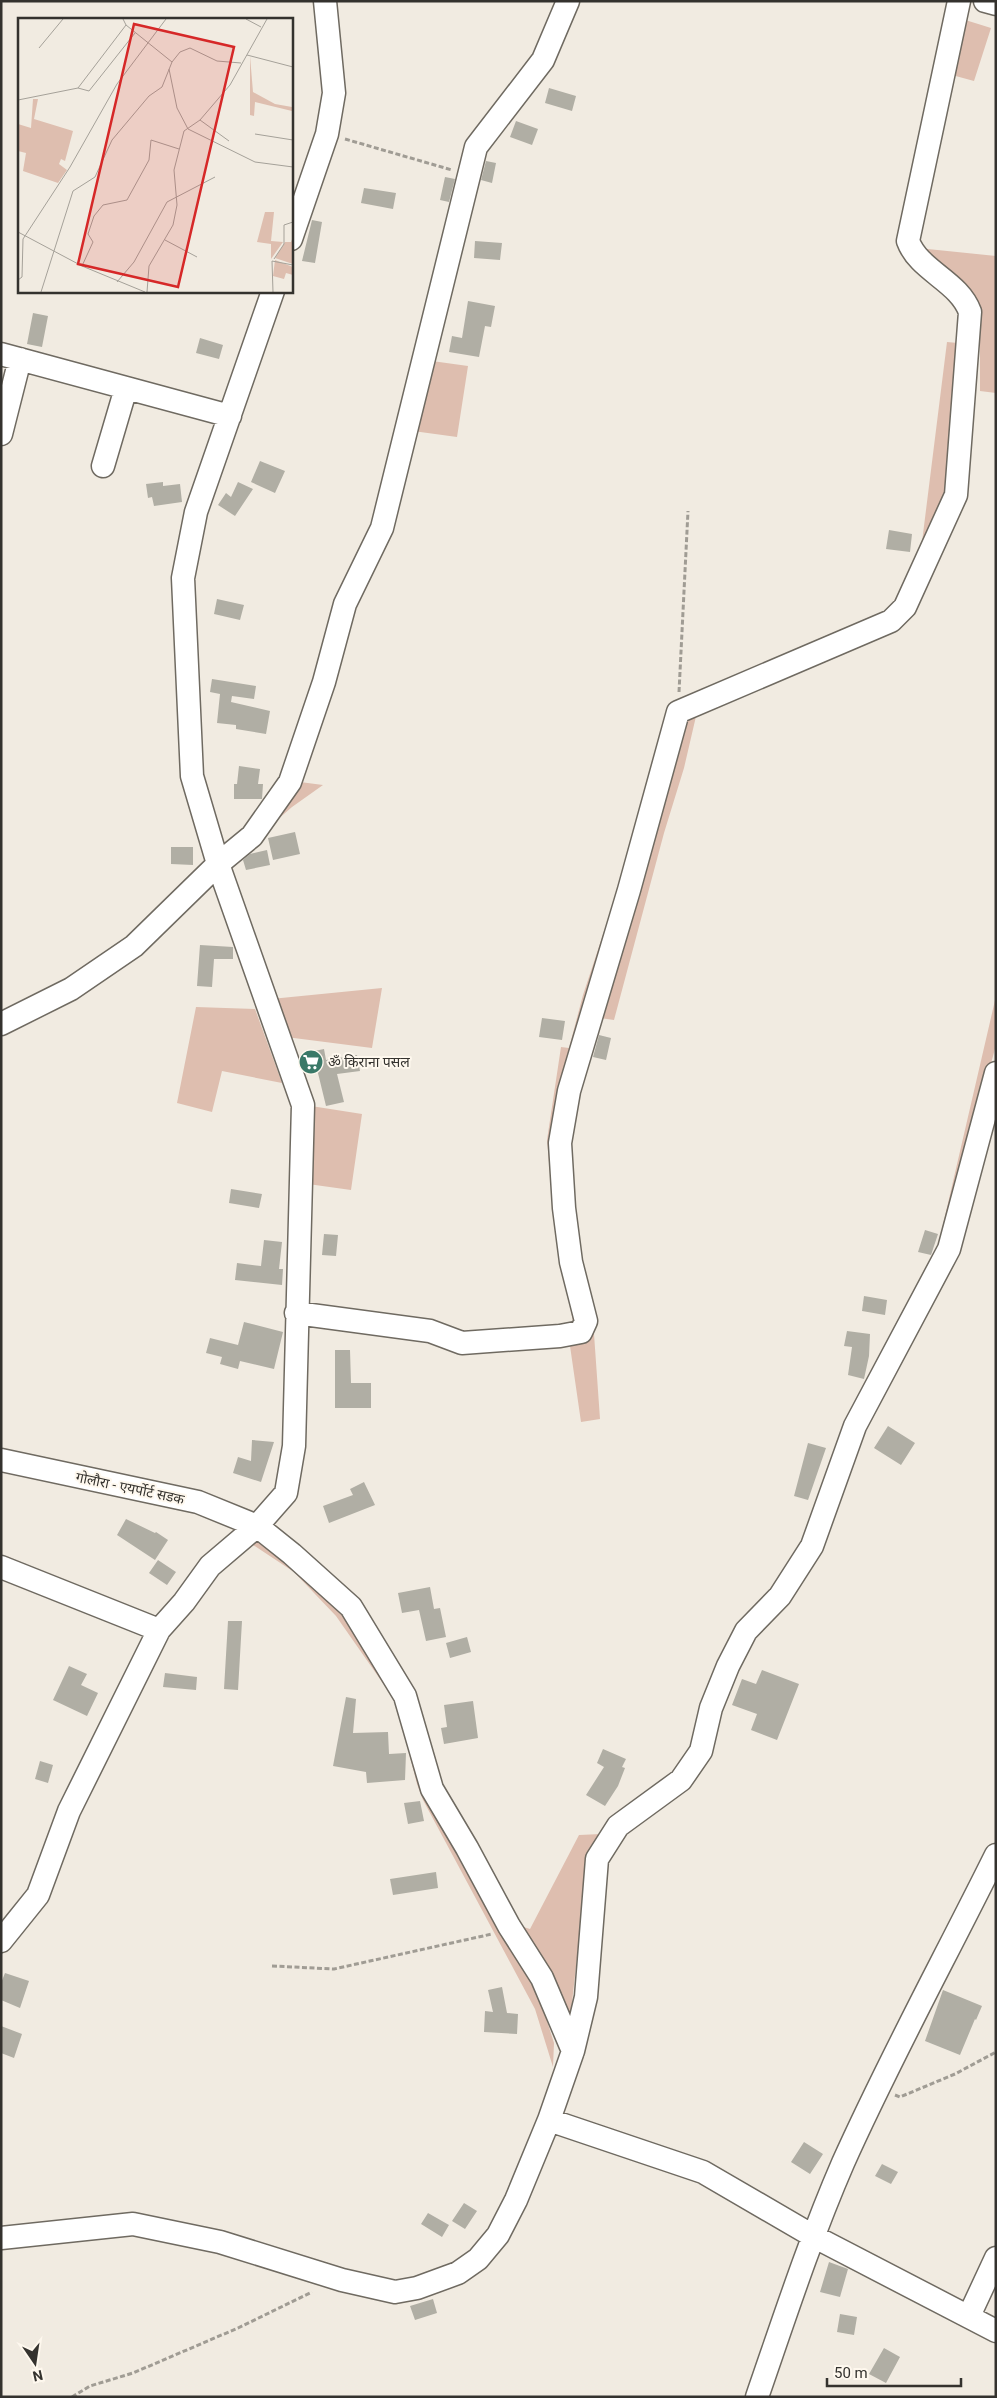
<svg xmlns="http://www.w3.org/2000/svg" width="997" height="2398" font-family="Roboto,'Noto Sans Devanagari',sans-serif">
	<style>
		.green { fill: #debeaf }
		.building { fill: #b0aea4 }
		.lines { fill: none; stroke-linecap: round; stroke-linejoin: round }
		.minor-casing { stroke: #6f6a61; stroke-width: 25 }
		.path { stroke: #a09c94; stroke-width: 3; stroke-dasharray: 5 2.5; stroke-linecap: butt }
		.minor { stroke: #fff; stroke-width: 22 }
		.labels { text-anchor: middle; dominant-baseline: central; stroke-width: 4; stroke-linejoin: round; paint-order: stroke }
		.poi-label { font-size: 14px; fill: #34322e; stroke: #fef8ee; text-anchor: start }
		.street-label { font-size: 14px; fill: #34322e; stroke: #fef8ee }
		.inset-road { fill: none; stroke: #a5a199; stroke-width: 1 }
		.view { fill: #d62828; fill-opacity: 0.15; stroke: #d62828; stroke-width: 2.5 }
		.inset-edge { fill: none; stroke: #34322e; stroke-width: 2.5 }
	</style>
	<rect width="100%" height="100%" fill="#f1ebe1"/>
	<path class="green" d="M959 18 991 28 974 81 952 75Z
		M918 248 996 256V393L980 391V312Z
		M947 342 958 343 950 494 919 566Z
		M432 361 468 366 457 437 413 431Z
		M697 712 684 768 664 833 614 1020 600 1018 680 725Z
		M300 782 323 785 292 807 254 840Z
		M626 865 564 1089 581 1319 557 1330 573 1322 554 1218 547 1140 561 1047 569 1048 583 995Z
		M382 988 372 1048 286 1037 271 999Z
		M996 996V1045L946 1230 942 1229Z
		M196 1007 255 1009 282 1083 222 1071 212 1112 177 1103Z
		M311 1106 362 1114 351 1190 308 1184Z
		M594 1334 600 1419 581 1422 569 1339Z
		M254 1537 301 1569 342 1614 398 1699 519 1961 541 2002 554 2043 553 2067 535 2009 423 1800 417 1784 396 1702 336 1616 294 1572 247 1541Z
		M601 1834 585 1886 570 2020 514 1924 530 1929 579 1835Z"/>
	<path class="building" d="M549 88 576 96 572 111 545 103Z
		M516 121 538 129 532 145 510 137Z
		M486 161 496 163 492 183 481 180Z
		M445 177 455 179 449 202 440 200Z
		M364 188 396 193 393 209 361 203Z
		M312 220 322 222 315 263 302 261Z
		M475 241 502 243 500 260 474 258Z
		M468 301 495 306 491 327 485 326 479 357 449 352 452 336 462 338Z
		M33 313 48 316 42 347 27 344Z
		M200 338 223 345 219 359 196 353Z
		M260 461 285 471 275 493 251 482Z
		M163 482V486L180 484 182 502 154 506 152 497 148 498 146 484Z
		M238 482 253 489 235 516 218 505 226 493 231 497Z
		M889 530 912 534 910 552 886 549Z
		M217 599 244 605 240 620 214 614Z
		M212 679 256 686 254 699 232 696 231 702 270 711 266 734 236 729V725L217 723 220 694 210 692Z
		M239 766 260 769 258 784H263L262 799H234V784H237Z
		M295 832 300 854 273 860 268 838Z
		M171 847H193V865L171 864Z
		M267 850 270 865 246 870 243 860 250 854Z
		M200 945 233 947V959H214L212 987 197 986Z
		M542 1018 565 1021 562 1040 539 1037Z
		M599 1035 611 1038 606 1060 593 1057Z
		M324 1049 326 1060 357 1055 360 1071 337 1074 344 1102 326 1106 317 1069 314 1070 310 1052Z
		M231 1189 262 1194 259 1208 229 1203Z
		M925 1230 938 1234 931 1255 918 1252Z
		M324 1234 338 1235 336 1256 322 1255Z
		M264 1240 282 1242 279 1269H283L282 1285 235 1280 237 1263 261 1266Z
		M864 1296 887 1300 885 1315 862 1311Z
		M244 1322 283 1332 274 1369 240 1361 238 1369 220 1364 222 1357 206 1353 210 1338 238 1345Z
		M847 1331 870 1334 869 1356 864 1379 848 1375 852 1347 844 1346Z
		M335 1350H350L351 1383H371V1408H335Z
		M888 1426 915 1443 901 1465 874 1448Z
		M252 1440 274 1442 261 1482 233 1473 238 1457 251 1461Z
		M808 1443 826 1448 808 1500 794 1496Z
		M364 1482 375 1505 329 1523 323 1506 353 1495 350 1489Z
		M126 1519 155 1533 156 1532 168 1540 155 1560 117 1535Z
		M158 1560 176 1572 167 1585 149 1573Z
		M430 1587 434 1609 440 1608 446 1637 426 1641 419 1610 402 1613 398 1593Z
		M228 1621H242L238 1690 224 1689Z
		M467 1637 471 1652 450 1658 446 1643Z
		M69 1666 87 1674 81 1685 98 1693 87 1716 53 1700Z
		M762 1670 799 1684 777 1740 751 1730 757 1714 732 1705 742 1679 756 1684Z
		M165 1673 197 1677 196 1690 163 1687Z
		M346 1697 356 1699 353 1733 388 1732 389 1754 406 1753 405 1780 367 1783 366 1772 333 1766Z
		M473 1701 478 1738 444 1744 441 1728 447 1727 444 1705Z
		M603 1749 626 1759 622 1767 625 1768 618 1786 605 1806 586 1795 604 1767 597 1763Z
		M40 1761 53 1765 48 1783 35 1779Z
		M420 1801 424 1821 408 1824 404 1803Z
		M436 1872 438 1888 393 1895 390 1879Z
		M5 1973 29 1981 20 2008 1 2000V1983Z
		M502 1987 507 2013 518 2014 517 2034 484 2032 485 2011 493 2012 488 1990Z
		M943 1990 982 2006 976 2020 975 2019 960 2055 925 2041Z
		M1 2026 22 2034 14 2058 1 2053Z
		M804 2142 823 2154 810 2174 791 2162Z
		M882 2164 898 2172 891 2184 875 2176Z
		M464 2203 477 2211 465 2229 452 2221Z
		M428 2213 449 2225 442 2237 421 2224Z
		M829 2262 848 2269 840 2297 820 2292Z
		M433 2299 437 2313 415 2320 410 2306Z
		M840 2314 857 2317 854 2335 837 2332Z
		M884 2348 900 2357 886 2383 869 2374Z"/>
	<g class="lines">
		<defs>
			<path id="minor" d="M985 1 996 4
				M291 239 327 134 334 93 325 1
				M1 354 230 416
				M1 434 20 359
				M103 466 126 388
				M1 1024 71 989 134 946 218 864 252 836 290 782 324 682 345 604 382 528 476 147 543 60 568 1
				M296 1313 430 1331 462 1343 560 1336 581 1332 586 1321 571 1262 564 1208 560 1143 569 1091 629 890 678 712 891 621 905 607 956 495 970 312C959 281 919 271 908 241L959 1
				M1 1460 198 1502 257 1526 292 1554 351 1607 405 1696 432 1789 467 1848 509 1926 542 1978 573 2051
				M1 1567 159 1630
				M1 1941 38 1895 69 1811 159 1630 184 1602 210 1566 257 1526 286 1493 294 1446 303 1105 218 864 192 776 183 578 196 512 273 291
				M549 2120 573 2051 586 1997 597 1859 618 1826 681 1780 701 1751 711 1708 728 1666 746 1631 780 1596 812 1546 855 1426 949 1249 996 1073
				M1 2238 133 2224 220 2242 342 2280 395 2292 417 2288 458 2273 478 2259 498 2235 516 2200 549 2120 703 2172 813 2236 996 2331
				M969 2316 996 2258
				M757 2397C784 2319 810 2239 843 2163 890 2058 945 1958 996 1855"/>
		</defs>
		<use href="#minor" class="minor-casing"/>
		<path class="path" d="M345 139 452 170
			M679 692 688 511
			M272 1966 334 1969 492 1934
			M895 2095 900 2097 955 2074 996 2052
			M72 2397 90 2386 133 2373 238 2328 312 2292"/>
		<use href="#minor" class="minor"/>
	</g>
	<defs>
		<symbol id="supermarket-disc" viewBox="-11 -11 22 22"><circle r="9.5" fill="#3a7968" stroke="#fef8ee"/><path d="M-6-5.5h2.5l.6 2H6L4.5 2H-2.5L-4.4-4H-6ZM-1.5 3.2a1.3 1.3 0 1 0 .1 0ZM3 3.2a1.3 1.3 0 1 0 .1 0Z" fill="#fff"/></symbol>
	</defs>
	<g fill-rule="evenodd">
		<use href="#supermarket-disc" x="297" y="1048" width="28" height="28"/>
	</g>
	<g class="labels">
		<g class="poi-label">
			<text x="328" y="1062">ॐ किराना पसल</text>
		</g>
		<g class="street-label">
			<text transform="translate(130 1488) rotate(12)">गोलौरा - एयर्पोर्ट सडक</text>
		</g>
	</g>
	<g transform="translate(18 18)">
		<rect width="275" height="275" fill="#f1ebe1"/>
		<path d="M232 38 235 74 257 86 274 89V93L237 84 236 98 232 97ZM15 81H20L16 101 55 113 47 143 43 141 41 146 49 152 40 165 5 153 8 135 0 133V106L13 110ZM247 194H256L253 223 265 224 253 241V226L239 224ZM275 219V246L257 240 267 224H273ZM257 242 275 249V257L268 255 266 261 255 258Z" fill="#debeaf"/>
		<path class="inset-road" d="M105 1 108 7 154 44 162 34 172 30 199 43 223 45M228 1 243 9M21 30 45 1M229 37 275 49M151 51 159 90 170 111 237 144 275 149M60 70 108 7M275 80V99M0 82 60 70 71 73 117 15M182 102 211 123M237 116 275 122M0 214 64 248 127 274M147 222 179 239M256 241 266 226V207L275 204M64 248 75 224 70 216 76 198 85 187 109 182 131 142 133 122 161 131M0 262 4 259 5 221 52 149 99 66 148 1M99 264 116 244 149 184 197 159M23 274 55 173 77 159 94 122 131 78 144 69 154 44M129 274 131 248 155 207 159 187 156 152 166 113 182 102 212 67 249 1M255 274 254 243 275 247"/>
		<path class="view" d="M116 6 216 29 160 269 60 246Z"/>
		<rect width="275" height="275" class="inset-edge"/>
	</g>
	<rect width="997" height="2398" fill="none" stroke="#34322e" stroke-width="5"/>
	<g transform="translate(35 2363) rotate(167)" stroke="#fef8ee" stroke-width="4" paint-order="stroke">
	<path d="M0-4L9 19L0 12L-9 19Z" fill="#34322e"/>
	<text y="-8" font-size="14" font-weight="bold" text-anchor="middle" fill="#34322e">N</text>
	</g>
	<path d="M827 2378v8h134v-8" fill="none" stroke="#34322e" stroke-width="2.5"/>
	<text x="834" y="2378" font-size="15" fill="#34322e" stroke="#fef8ee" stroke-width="4" paint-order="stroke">50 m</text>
</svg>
